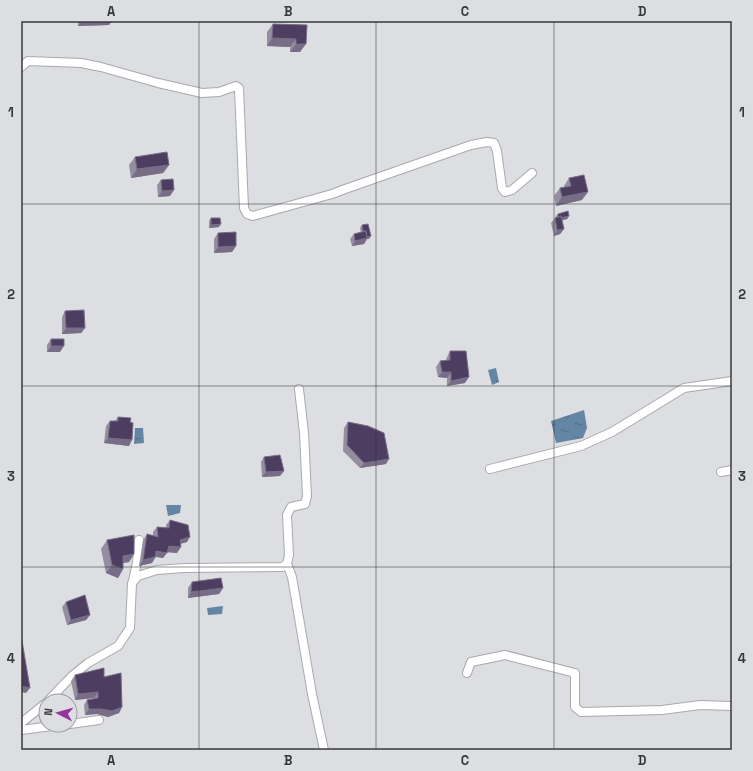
<svg xmlns="http://www.w3.org/2000/svg" width="753" height="771" font-family="'Space Grotesk',sans-serif">
	<style>
		.water { fill: url(#water-ripples) }
		.lines { fill: none; stroke-linecap: round; stroke-linejoin: round }
		.street-casing { stroke: #a8a9ac; stroke-width: 10 }
		.street { stroke: #fff; stroke-width: 8 }
		.wall { fill: #958ea0 }
		.shaded-wall { fill: #786d87 }
		.building { fill: #4d3d60; stroke: #786d87 }
		.grid { fill: none; stroke: #373839; stroke-width: 1; stroke-opacity: 0.55 }
		.neatline { fill: none; stroke: #373839; stroke-width: 1.5 }
		.grid-label { font-size: 13px; text-anchor: middle; font-weight: bold; fill: #373839 }
	</style>
	<defs>
		<pattern id="water-ripples" width="26" height="14" patternUnits="userSpaceOnUse"><rect width="26" height="14" fill="#6485a3"/><path d="M2 4q2-2 4 0t4 0M15 11q2-2 4 0t4 0" fill="none" stroke="#536e86"/></pattern>
	</defs>
	<rect width="100%" height="100%" fill="#dddee1"/>
	<path class="water" d="M496 368 499 382 492 385 488 370Z
		M584 410 587 428 583 438 556 443 551 421Z
		M135 428H143L144 443 134 444Z
		M166 505H181L180 513 168 516Z
		M223 606 222 614 208 615 207 608Z"/>
	<g class="lines">
		<defs>
			<path id="street" d="M21 67 28 61 81 63 101 67 158 83 202 93 219 92 236 86 239 88 244 208 247 214 253 216 332 194 348 188 471 145 487 142 494 143 497 151 502 188 505 192 512 190 532 173
				M490 469 581 446 612 432 684 388 732 381
				M721 472 732 470
				M287 564 292 577 312 694 324 750
				M133 581 137 562 139 540
				M467 673 471 662 505 655 575 673V707L581 712 662 710 700 705 732 706
				M48 701 72 676 88 663 118 646 130 628 132 583 138 576 157 570 184 568 282 567 287 564 289 555 287 515 291 507 305 504 307 496 304 433 299 389
				M21 723 46 703
				M70 724 99 720
				M21 730 60 725"/>
		</defs>
		<use href="#street" class="street-casing"/>
		<use href="#street" class="street"/>
	</g>
	<path class="wall" d="M78 21H112L109 25 78 26Z
		M273 24 307 25 300 52H290V47L267 46V32Z
		M135 157 169 165 163 173 131 178 129 165Z
		M569 178 582 200 556 206 554 196 560 188 564 187V186Z
		M161 180 170 196 158 197 157 185Z
		M558 214 569 216 567 219 562 220 564 229 560 234 554 236 551 223 555 218 556 217V216Z
		M211 218 219 227 209 228V221Z
		M362 225 369 239H367L364 244 352 246 350 239 354 234 361 232 360 228Z
		M218 233 236 246 232 252 214 253V239Z
		M65 311 85 328 81 333 62 334V317Z
		M51 339 60 352H47V345Z
		M450 351 465 383 447 386V378L438 377 436 367 440 361H446L447 357Z
		M118 417 130 422 129 446 104 443 106 426 110 421H115Z
		M348 422 386 464 360 468 343 451 344 428Z
		M264 457 280 476 262 477 261 462Z
		M170 520 187 542 180 544 177 553 167 552 163 558 156 557 152 563 139 566 143 540 147 534 153 536V532L157 527 166 528V525Z
		M107 540 134 554 129 562 123 563V569L118 578 106 573 101 549Z
		M192 582 223 588 219 594 188 598V588Z
		M66 602 90 615 86 620 67 625 62 607Z
		M75 675 104 677 122 707 119 713 108 717 97 714 85 715 84 705 87 700 94 699V698L75 700 71 681Z"/>
	<path class="shaded-wall" d="M82 21H112L109 25 78 26Z
		M272 38 296 39 290 47 267 46Z
		M296 44H306L300 52H290Z
		M169 165 163 173 131 178 137 169Z
		M174 190 170 196 158 197 162 191Z
		M588 192 582 200 556 206 562 197Z
		M569 216 567 219 557 222 559 219Z
		M221 224 219 227 209 228 211 225Z
		M564 229 560 234 554 236 557 230Z
		M371 236 369 239H367L364 244 352 246 355 241 365 237Z
		M236 246 232 252 214 253 218 247Z
		M66 328H85L81 333 62 334Z
		M51 346H64L60 352H47Z
		M442 372H451L447 378 438 377Z
		M469 377 465 383 447 386 451 381Z
		M108 438 132 440 129 446 104 443Z
		M389 459 386 464 360 468 364 463Z
		M284 471 280 476 262 477 266 472Z
		M190 537 187 542 176 545 180 540Z
		M169 546 181 547 177 553 166 552Z
		M156 551 167 553 163 558 152 556Z
		M134 554 129 562 117 564 123 556Z
		M155 557 152 563 139 566 143 560Z
		M112 565 123 569 118 578 106 573Z
		M223 588 219 594 188 598 191 592Z
		M90 615 86 620 67 625 71 620Z
		M21 686 30 688 26 693 21 692Z
		M98 692 94 698 75 700 78 694Z
		M122 707 119 713 108 717 97 714 85 715 89 709Z"/>
	<path class="building" d="M273 24 307 25 306 44H296V39L272 38Z
		M167 152 169 165 137 169 135 157Z
		M584 175 588 192 562 197 560 188 571 186 569 178Z
		M173 179 174 190 162 191 161 180Z
		M568 211 569 216 561 218V216L558 217V214Z
		M561 216 564 229 557 230 555 218Z
		M211 218H220L221 224 211 225Z
		M368 224 371 236 367 237 366 231H363L362 225Z
		M366 231 367 238 355 241 354 234Z
		M236 232V246L218 247V233Z
		M84 310 85 328H66L65 311Z
		M51 339H64V346H51Z
		M450 351H466L469 377 451 381V372H442L440 361 450 360Z
		M118 417 131 418 130 422 133 423 132 440 108 438 110 421H118Z
		M348 422 368 426 384 433 389 459 364 463 347 445Z
		M280 455 284 471 266 472 264 457Z
		M170 520 188 525 190 537 180 540 181 547 169 546 167 553 156 551 155 557 143 560 147 534 158 537 157 527 169 528Z
		M134 535V554L123 556V569L112 565 107 540Z
		M221 578 223 588 191 592 192 582Z
		M85 595 90 615 71 620 66 602Z
		M21 635 30 688 21 686Z
		M104 668V677L121 673 122 707 112 711 101 709H89L87 700 98 698V692L78 694 75 675Z"/>
	<path class="grid" d="M199 21V750M376 21V750M554 21V750M21 204H732M21 386H732M21 567H732"/>
	<rect width="753" height="771" fill="none" stroke="#dddee1" stroke-width="44"/>
	<g transform="translate(58 713) rotate(276)"><circle r="19" fill="#dddee1" stroke="#9b9c9e"/>
	<path d="M0-3L7 15L0 10L-7 15Z" fill="#94349d"/>
	<text y="-6" font-size="11" font-weight="bold" text-anchor="middle" fill="#373839">N</text>
	</g>
	<rect x="22" y="22" width="709" height="727" class="neatline"/>
	<g class="grid-label">
		<text x="111" y="16">A</text>
		<text x="288" y="16">B</text>
		<text x="465" y="16">C</text>
		<text x="642" y="16">D</text>
		<text x="11" y="117">1</text>
		<text x="742" y="117">1</text>
		<text x="11" y="299">2</text>
		<text x="742" y="299">2</text>
		<text x="11" y="481">3</text>
		<text x="742" y="481">3</text>
		<text x="11" y="663">4</text>
		<text x="742" y="663">4</text>
		<text x="111" y="765">A</text>
		<text x="288" y="765">B</text>
		<text x="465" y="765">C</text>
		<text x="642" y="765">D</text>
	</g>
</svg>
